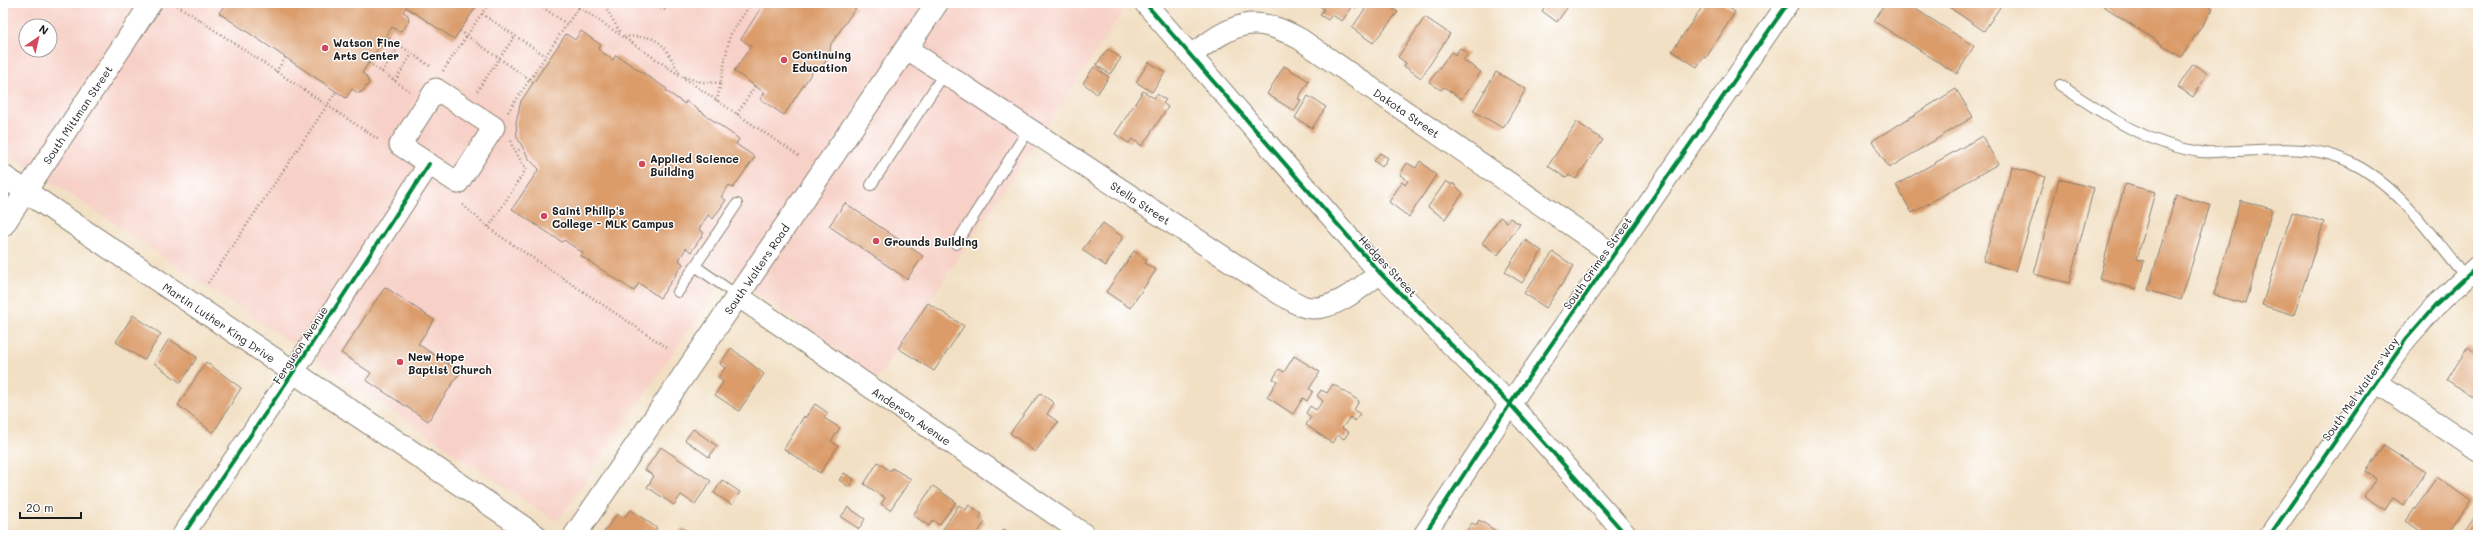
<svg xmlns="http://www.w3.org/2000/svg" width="2481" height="538" font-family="Mali,sans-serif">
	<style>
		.built { fill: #f7d1c7; fill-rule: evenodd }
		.building { fill: #db9c6b }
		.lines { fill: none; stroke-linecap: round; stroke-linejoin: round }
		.service-casing { stroke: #877e70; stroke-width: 12 }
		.minor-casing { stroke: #877e70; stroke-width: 23 }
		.secondary-casing { stroke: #877e70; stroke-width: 24 }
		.path { stroke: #877e70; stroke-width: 2.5; stroke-dasharray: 1 3; stroke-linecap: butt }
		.service { stroke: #fff; stroke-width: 10 }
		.minor { stroke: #fff; stroke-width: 21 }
		.secondary { stroke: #fff; stroke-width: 22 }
		.cycleway-casing { stroke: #fff; stroke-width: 6 }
		.cycleway { stroke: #00873e; stroke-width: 4 }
		.poi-dot { fill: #d1495b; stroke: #fff; stroke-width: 1.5 }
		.labels { text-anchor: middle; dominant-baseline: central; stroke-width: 3; stroke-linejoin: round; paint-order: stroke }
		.poi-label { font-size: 11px; font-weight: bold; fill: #1c1c1c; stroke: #fff; text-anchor: start }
		.street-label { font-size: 11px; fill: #1c1c1c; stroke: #fff }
	</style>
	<rect width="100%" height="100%" fill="#fff"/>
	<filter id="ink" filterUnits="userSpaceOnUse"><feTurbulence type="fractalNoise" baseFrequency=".025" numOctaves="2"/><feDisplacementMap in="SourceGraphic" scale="8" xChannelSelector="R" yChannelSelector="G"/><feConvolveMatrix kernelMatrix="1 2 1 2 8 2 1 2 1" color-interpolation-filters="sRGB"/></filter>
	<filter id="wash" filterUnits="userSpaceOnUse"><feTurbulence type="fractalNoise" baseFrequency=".012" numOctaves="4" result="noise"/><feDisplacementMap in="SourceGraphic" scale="16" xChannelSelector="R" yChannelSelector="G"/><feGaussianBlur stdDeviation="0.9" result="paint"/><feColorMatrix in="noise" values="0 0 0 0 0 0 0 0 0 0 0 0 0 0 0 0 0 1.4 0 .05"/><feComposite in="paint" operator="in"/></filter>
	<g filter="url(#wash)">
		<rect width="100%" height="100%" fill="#f2e0c4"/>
		<path class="built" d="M3 3H1129L878 378 728 273 557 522 3 149ZM26 26H50V50H26Z"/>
		<g id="blocks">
			<path class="building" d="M226 3H479L454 39 406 7 403 12 408 15 409 21 403 30 398 31 392 27 362 73 366 76 369 83 362 92 358 93 352 89 346 98 219 13Z
				M764 3H853L857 6 831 44 829 56 824 64 813 71 784 115 760 99 765 93 734 71 751 46 741 39Z
				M1319 3H1359L1356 8 1353 6 1342 21 1332 15 1328 20 1320 15 1324 9 1318 5Z
				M1369 3H1397L1393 9 1398 12 1373 43 1352 28Z
				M1547 3H1560L1567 8 1557 22 1542 11Z
				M1705 3H1722L1735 12 1706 58 1704 57 1697 67 1672 51Z
				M1885 3H1906L1974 46 1957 74 1874 21Z
				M1943 3H1995L2000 7 1984 31Z
				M2099 3H2205L2213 9 2181 57Z
				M1425 17 1450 34 1421 78 1404 66 1406 63 1398 57Z
				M581 31 601 45 598 49 613 60 616 55 667 89 666 91 685 104 686 101 739 139 736 144 755 157 733 188 729 185 721 197 726 200 713 219 708 215 699 229 704 233 691 252 686 248 679 260 683 264 660 298 639 283 634 291 581 256 583 253 564 240 562 242 512 209 539 169 529 159 517 137 516 122 521 101 566 34 575 40Z
				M1460 48 1468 54 1463 60 1481 72 1461 99 1444 87 1441 90 1429 82 1451 52 1455 55Z
				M1108 49 1121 58 1110 74 1096 65Z
				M1149 62 1165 72 1152 92 1136 82Z
				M2193 64 2207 73 2193 97 2178 87Z
				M1284 66 1309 81 1298 99 1301 100 1294 111 1267 94Z
				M1094 67 1109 77 1097 94 1083 83Z
				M1496 72 1526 89 1503 128 1473 111Z
				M1956 89 1973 117 1889 168 1872 141Z
				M1143 91 1154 98 1157 94 1166 100 1163 103 1168 107 1142 146 1132 139 1129 143 1115 134Z
				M1308 96 1326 107 1312 128 1295 118Z
				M1577 122 1603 140 1576 179 1569 175 1566 178 1548 166Z
				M1982 136 1998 164 1912 213 1896 185Z
				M1380 153 1388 158 1382 167 1374 161Z
				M1420 161 1436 175 1409 217 1389 202 1402 182 1405 185 1408 181 1400 175 1407 163 1416 168Z
				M2012 167 2045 177 2016 271 1983 261Z
				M2059 179 2094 188 2069 283 2034 274Z
				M1446 181 1452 185 1453 183 1463 193 1445 219 1428 207Z
				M2125 184 2155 192 2137 259 2144 261 2136 289 2099 279Z
				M2176 195 2210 205 2181 300 2148 290Z
				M2240 200 2272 209 2246 304 2214 295Z
				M845 203 923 256 907 279 829 226Z
				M2292 212 2324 222 2294 315 2262 305Z
				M1500 217 1507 222 1510 218 1520 224 1498 255 1482 243Z
				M1103 223 1123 237 1106 266 1082 250Z
				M1525 240 1542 251 1522 283 1505 272Z
				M1134 251 1147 260 1145 263 1156 270 1130 308 1106 292Z
				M1553 252 1574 266 1546 308 1524 293Z
				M385 287 434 320 418 344 460 372 428 421 366 380 371 373 341 353Z
				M928 303 964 326 934 371 898 348Z
				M133 315 161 334 144 360 116 342Z
				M169 339 197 357 181 383 154 363Z
				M2468 347 2478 354V400L2447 380Z
				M731 348 764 374 739 411 715 395 723 382 718 378 725 368 720 364Z
				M1294 356 1320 372 1309 389 1313 391 1307 401 1303 398 1293 414 1267 397 1277 381 1273 379 1279 369 1284 372Z
				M206 362 241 388 213 433 178 405Z
				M1333 384 1359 401 1354 410 1360 414 1355 421 1350 417 1342 428 1349 432 1344 439 1338 435 1332 443 1306 425 1311 417 1306 413 1310 406 1316 410 1323 401 1317 396 1321 390 1327 393Z
				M1040 393 1054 403 1047 414 1058 422 1035 452 1010 433Z
				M815 404 828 413 824 418 840 428 831 441 838 446 820 473 784 449 804 416 805 418Z
				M693 429 717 446 709 457 685 440Z
				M2384 445 2426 472 2404 505 2393 498 2385 510 2364 496 2376 479 2366 472Z
				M661 447 711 481 695 504 681 495 674 505 647 487 654 476 645 470Z
				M878 462 890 471 892 468 911 479 890 510 881 504 885 498 864 484Z
				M844 473 854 479 849 487 839 480Z
				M2437 477 2471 501 2447 535H2426L2406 521Z
				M722 480 740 492 732 505 714 493Z
				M933 486 956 502 939 525 933 520 929 526 913 515Z
				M959 505 966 510 969 505 982 514 979 518 985 522 976 535H939Z
				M848 507 865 519 859 529 841 517Z
				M631 510 657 528 652 535H602L617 514 623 518Z
				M2478 511V535H2462Z
				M1479 520 1502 535H1472L1466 531 1472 523 1476 525Z
				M682 528 692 535H677Z
				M1004 529 1013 535H1000Z"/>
		</g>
	</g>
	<g filter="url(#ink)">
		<use href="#blocks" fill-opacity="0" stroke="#877e70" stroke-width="1"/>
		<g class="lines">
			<defs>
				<path id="service" d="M2060 85C2104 114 2148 145 2201 152 2212 153 2224 151 2234 151 2273 150 2315 144 2350 162 2400 186 2430 235 2465 276
					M871 185 944 74
					M737 204 695 266 738 296
					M956 244 1028 130
					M678 292 695 266"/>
				<g id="minor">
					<path d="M1145 3 1380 273 1510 404 1626 535"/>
					<path id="s1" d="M906 48 1280 294C1288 298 1295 303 1302 306 1328 316 1362 287 1380 273"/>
					<path id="s2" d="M1191 55C1234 24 1250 12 1300 39L1614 255"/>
					<path d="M436 89 494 127 458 183 400 145Z"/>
					<path id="s3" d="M3 226 151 3"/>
					<path id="s4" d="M738 296 1085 535"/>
					<path d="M2375 381 2478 451"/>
					<path d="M183 535 294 371 429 164"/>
					<path d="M1424 535 1510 404 1788 3"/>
					<path d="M2270 535 2406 339 2435 306 2478 266"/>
				</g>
				<g id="secondary">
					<path id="s5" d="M3 176 535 535"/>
					<path id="s6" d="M575 535 937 3"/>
				</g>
			</defs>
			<use href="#service" class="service-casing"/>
			<use href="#minor" class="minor-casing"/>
			<use href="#secondary" class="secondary-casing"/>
			<path class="path" d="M174 3 379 140
				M536 3 567 24 582 3
				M603 3 621 34
				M654 3 665 10 670 3
				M579 7 799 156
				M482 14 546 56
				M460 31 533 82
				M386 36 430 66
				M624 36C631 37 637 36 643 37 665 38 670 58 680 74
				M369 63 411 92
				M443 71 489 3
				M276 72 285 58
				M382 72 400 45
				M684 77 701 82 721 83
				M395 81 412 54
				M477 91 515 36
				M717 101 730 35 750 5 748 3
				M508 112 567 24
				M737 114 755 86
				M515 152 522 148
				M463 205 494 232 669 349
				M489 227 526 169 512 146 511 138
				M208 283 336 92"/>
			<use href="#service" class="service"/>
			<use href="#minor" class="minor"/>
			<use href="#secondary" class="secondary"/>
			<defs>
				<path id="cycleway" d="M1145 3 1380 273 1510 404 1626 535
					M183 535 294 371 429 164
					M1424 535 1510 404 1788 3
					M2270 535 2406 339 2435 306 2478 266"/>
			</defs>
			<use href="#cycleway" class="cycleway-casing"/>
			<use href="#cycleway" class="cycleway"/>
		</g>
	</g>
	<g class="poi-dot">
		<circle cx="325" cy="48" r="4"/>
		<circle cx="784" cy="60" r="4"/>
		<circle cx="642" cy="164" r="4"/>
		<circle cx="544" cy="216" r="4"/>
		<circle cx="876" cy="241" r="4"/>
		<circle cx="400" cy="362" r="4"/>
	</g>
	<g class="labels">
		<g class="poi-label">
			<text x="333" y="42">Watson Fine<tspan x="333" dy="13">Arts Center</tspan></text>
			<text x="792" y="54">Continuing<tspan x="792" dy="13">Education</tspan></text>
			<text x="650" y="158">Applied Science<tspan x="650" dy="13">Building</tspan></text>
			<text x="552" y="210">Saint Philip's<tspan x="552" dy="13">College - MLK Campus</tspan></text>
			<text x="884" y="241">Grounds Building</text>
			<text x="408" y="356">New Hope<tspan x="408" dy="13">Baptist Church</tspan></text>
		</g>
		<g class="street-label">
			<text stroke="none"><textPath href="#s2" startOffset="250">Dakota Street</textPath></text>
			<text stroke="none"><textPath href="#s3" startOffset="134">South Mittman Street</textPath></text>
			<text stroke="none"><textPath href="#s1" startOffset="281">Stella Street</textPath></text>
			<text transform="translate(1597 263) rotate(-55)">South Grimes Street</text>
			<text transform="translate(1388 266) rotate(47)">Hedges Street</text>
			<text stroke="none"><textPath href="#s6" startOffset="322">South Walters Road</textPath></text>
			<text stroke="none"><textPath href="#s5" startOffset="261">Martin Luther King Drive</textPath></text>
			<text transform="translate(300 345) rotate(-57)">Ferguson Avenue</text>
			<text transform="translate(2360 389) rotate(-55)">South Mel Waiters Way</text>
			<text stroke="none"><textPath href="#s4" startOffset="211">Anderson Avenue</textPath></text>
		</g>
	</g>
	<rect width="2481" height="538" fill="none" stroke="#fff" stroke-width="16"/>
	<g transform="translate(38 38) rotate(34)"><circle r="19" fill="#ffffff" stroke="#a4a4a4"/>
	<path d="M0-3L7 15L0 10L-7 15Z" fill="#d1495b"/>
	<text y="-6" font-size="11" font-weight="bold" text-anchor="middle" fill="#1c1c1c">N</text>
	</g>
	<path d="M20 512v6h61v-6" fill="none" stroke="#1c1c1c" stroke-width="2"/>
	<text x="26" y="512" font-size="12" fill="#1c1c1c" stroke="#ffffff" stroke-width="3" paint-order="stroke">20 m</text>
</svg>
